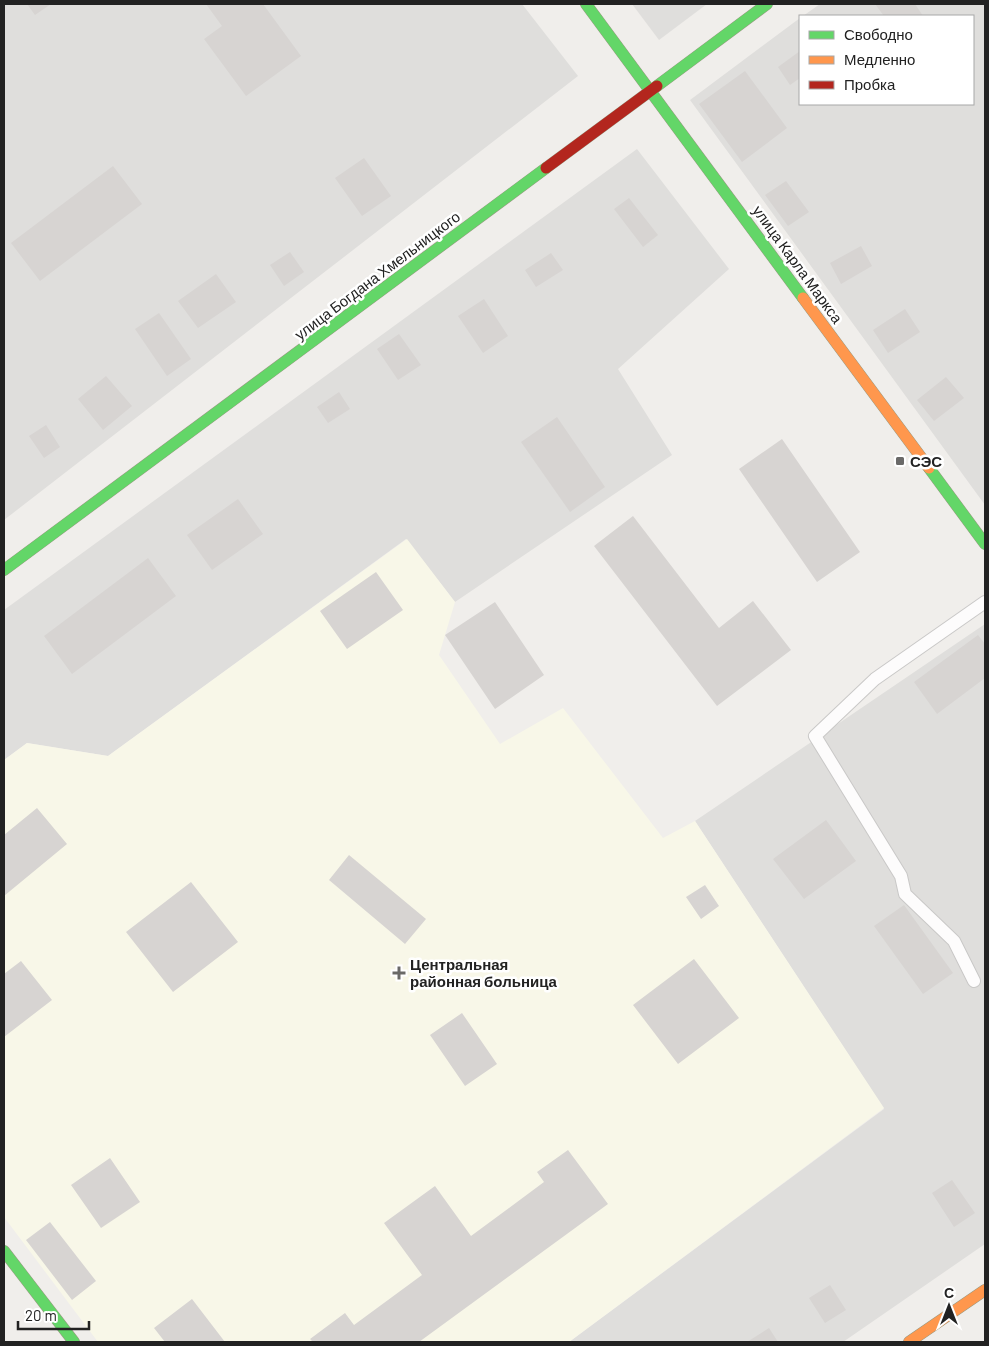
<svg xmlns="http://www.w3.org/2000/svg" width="989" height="1346" font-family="Barlow,sans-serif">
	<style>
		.residential { fill: #dfdedc }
		.education { fill: #f8f7e8 }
		.building { fill: #d7d4d2 }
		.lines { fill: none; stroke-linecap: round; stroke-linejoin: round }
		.lane-casing { stroke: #c9c8c7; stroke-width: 14 }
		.fast-casing { stroke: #999a82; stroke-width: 12 }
		.slow-casing { stroke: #999a82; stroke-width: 12 }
		.jam-casing { stroke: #999a82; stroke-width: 12 }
		.lane { stroke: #fdfcfc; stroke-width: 12 }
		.fast { stroke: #63d668; stroke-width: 11 }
		.slow { stroke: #ff974d; stroke-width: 11 }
		.jam { stroke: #b3261e; stroke-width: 11 }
		.poi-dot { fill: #6a6968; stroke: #fff; stroke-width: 2 }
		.labels { text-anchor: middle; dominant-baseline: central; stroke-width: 5; stroke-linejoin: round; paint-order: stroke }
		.street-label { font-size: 15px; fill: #222; stroke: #fff }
		.poi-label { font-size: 15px; font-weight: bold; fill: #222; stroke: #fff; text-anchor: start }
	</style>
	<rect width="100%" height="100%" fill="#f0eeeb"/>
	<path class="residential" d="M4 4H522L578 76 4 520Z
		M632 4H707L659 40Z
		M820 4H985V505L690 100 800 18V104H973V16H803Z
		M637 149 729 269 618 369 672 455 455 602 406 539 108 756 27 743 4 760V610Z
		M985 624V1244L843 1342H569L884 1109 695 821Z"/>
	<path class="education" d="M407 539 455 602 439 655 500 744 563 708 663 838 695 821 884 1108 569 1342H98L4 1217V760L27 743 108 756Z"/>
	<path class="building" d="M27 4H51L35 15Z
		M206 4H263L301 56 246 96 204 39 222 26Z
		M875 4H915L923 16H884Z
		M800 51V78L790 85 778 67Z
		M745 71 787 128 742 162 699 104Z
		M364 158 391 196 362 216 335 178Z
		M113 166 142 204 40 281 11 243Z
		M786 181 809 212 788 226 765 195Z
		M629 198 658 235 643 247 614 209Z
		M861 246 872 266 841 284 830 263Z
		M290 252 304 272 284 286 270 265Z
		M551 253 563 270 536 287 525 270Z
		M216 274 236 302 198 328 178 301Z
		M484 299 508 336 483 353 458 316Z
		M905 309 920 332 888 353 873 330Z
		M159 313 191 359 167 376 135 329Z
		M399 334 421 365 398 380 377 349Z
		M106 376 132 406 103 430 78 399Z
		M946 377 964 398 934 421 917 400Z
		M339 392 350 409 328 423 317 407Z
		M557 417 605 487 570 512 521 442Z
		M46 425 60 447 44 458 29 436Z
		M782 439 860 552 817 582 739 469Z
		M238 499 263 534 212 570 187 535Z
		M633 516 719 628 753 601 791 650 717 706 594 546Z
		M148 558 176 596 72 674 44 636Z
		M376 572 403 610 347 649 320 611Z
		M495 602 544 675 495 709 445 635Z
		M978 635 985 644V678L937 714 914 682Z
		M37 808 67 844 4 896V835Z
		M826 820 856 861 804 899 773 859Z
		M349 855 426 919 405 944 329 880Z
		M191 882 238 942 173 992 126 932Z
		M705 885 719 906 701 919 686 897Z
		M904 905 953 973 923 994 874 926Z
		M694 959 739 1018 678 1064 633 1005Z
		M21 961 52 1000 4 1037V974Z
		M462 1013 497 1064 465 1086 430 1035Z
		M568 1150 608 1204 419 1342H313L310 1339 345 1313 354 1325 422 1275 384 1223 435 1186 471 1236 544 1182 537 1172Z
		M110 1158 140 1202 101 1228 71 1185Z
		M952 1180 975 1213 954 1227 932 1193Z
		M50 1222 96 1281 72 1300 26 1240Z
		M830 1285 846 1310 825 1323 809 1298Z
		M192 1299 225 1342H165L154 1328Z
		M769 1328 778 1342H747Z"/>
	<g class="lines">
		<defs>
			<path id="lane" d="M974 981 954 941 905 894 901 876 815 736 875 679 985 602"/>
			<path id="fast" d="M586 4 803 298
				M657 86 767 4
				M929 468 985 544
				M4 570 546 168
				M4 1251 74 1342"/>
			<path id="slow" d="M803 298 929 468
				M909 1342 985 1290"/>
			<path id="jam" d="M546 168 657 86"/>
		</defs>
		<use href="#lane" class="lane-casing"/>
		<use href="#fast" class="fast-casing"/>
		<use href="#slow" class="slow-casing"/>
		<use href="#jam" class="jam-casing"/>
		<use href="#lane" class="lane"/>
		<use href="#fast" class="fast"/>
		<use href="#slow" class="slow"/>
		<use href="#jam" class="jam"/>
	</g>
	<g class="poi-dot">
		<rect x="895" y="456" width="10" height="10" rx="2.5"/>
		<path d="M396.5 965.5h5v5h5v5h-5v5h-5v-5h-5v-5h5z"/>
	</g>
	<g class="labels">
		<g class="street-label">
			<text transform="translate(798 264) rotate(54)">улица Карла Маркса</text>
			<text transform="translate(377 275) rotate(-37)">улица Богдана Хмельницкого</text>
		</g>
		<g class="poi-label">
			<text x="910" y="461">СЭС</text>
			<text x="410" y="964">Центральная<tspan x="410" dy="17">районная больница</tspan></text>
		</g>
	</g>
	<rect width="989" height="1346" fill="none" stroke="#222222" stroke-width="10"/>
	<rect x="799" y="15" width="175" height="90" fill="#ffffff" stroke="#a7a7a7"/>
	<rect x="809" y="31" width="25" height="8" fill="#63d668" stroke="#a7a7a7"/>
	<text x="844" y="40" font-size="15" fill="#222222">Свободно</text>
	<rect x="809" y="56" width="25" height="8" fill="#ff974d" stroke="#a7a7a7"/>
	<text x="844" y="65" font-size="15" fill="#222222">Медленно</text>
	<rect x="809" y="81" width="25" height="8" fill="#b3261e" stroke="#a7a7a7"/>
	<text x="844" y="90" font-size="15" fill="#222222">Пробка</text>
	<g transform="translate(949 1306)" stroke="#ffffff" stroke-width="4" paint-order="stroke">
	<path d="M0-4L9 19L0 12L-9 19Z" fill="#222222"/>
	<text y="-8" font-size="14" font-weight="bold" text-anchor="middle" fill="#222222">С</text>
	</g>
	<path d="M18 1321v8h71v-8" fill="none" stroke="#222222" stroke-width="2.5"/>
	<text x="25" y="1321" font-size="15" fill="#222222" stroke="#ffffff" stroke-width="4" paint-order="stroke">20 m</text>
</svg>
